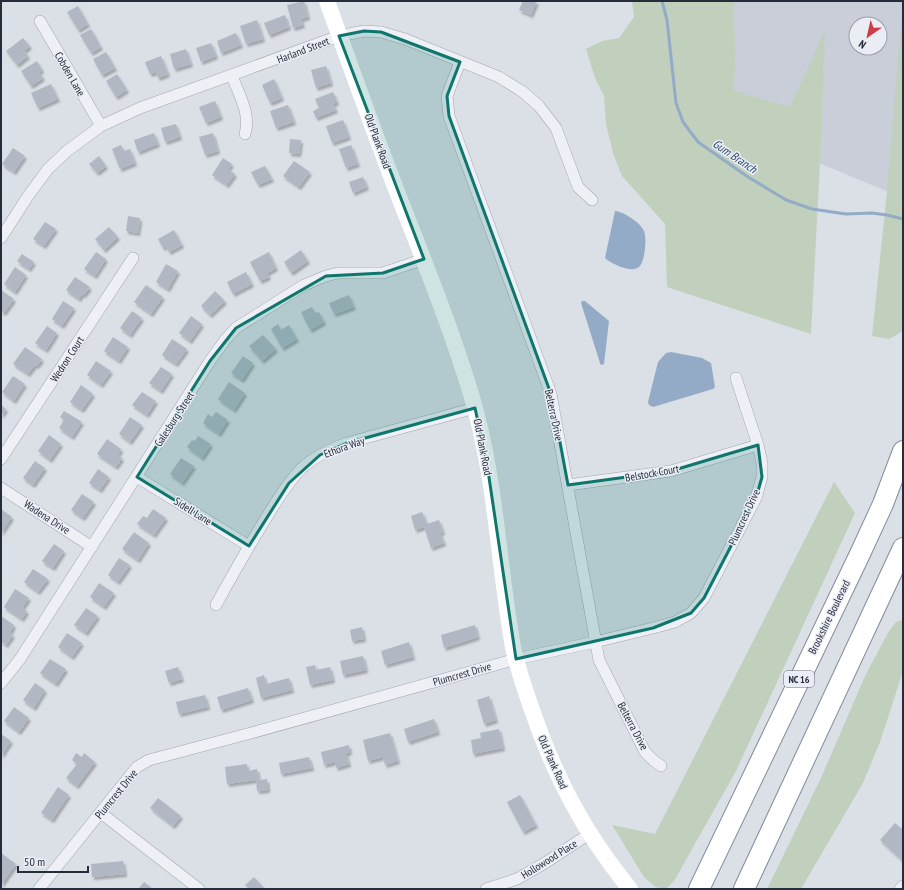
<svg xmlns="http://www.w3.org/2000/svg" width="904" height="890" font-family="'PT Sans Narrow',sans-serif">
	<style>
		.built { fill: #c9ced8; fill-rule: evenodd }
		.green { fill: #c0d0bc }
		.water { fill: #94abc8 }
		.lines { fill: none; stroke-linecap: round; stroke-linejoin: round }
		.stream { stroke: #94abc8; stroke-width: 3 }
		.building { fill: #b2b8c3; filter: url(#shadow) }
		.street-casing { stroke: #a1a6b0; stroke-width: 12 }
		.highway-casing { stroke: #828b9d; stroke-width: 22 }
		.street { stroke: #eef0f5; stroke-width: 11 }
		.secondary { stroke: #fff; stroke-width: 16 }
		.highway { stroke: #fff; stroke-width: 20 }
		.marked { fill: #0f766e; fill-opacity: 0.2; stroke: #0f766e; stroke-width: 3; stroke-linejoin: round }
		.labels { text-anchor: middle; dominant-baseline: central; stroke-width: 3; stroke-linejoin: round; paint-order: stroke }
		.shield { fill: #eaeef4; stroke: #606673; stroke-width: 1 }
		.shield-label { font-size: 10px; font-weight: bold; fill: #252c3c }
		.street-label { font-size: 11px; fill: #252c3c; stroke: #eaeef4 }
		.water-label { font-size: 12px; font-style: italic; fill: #2e4971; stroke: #eaeef4 }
	</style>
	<defs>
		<filter id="shadow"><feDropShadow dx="2" dy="3" stdDeviation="1" flood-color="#0004"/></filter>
	</defs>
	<rect width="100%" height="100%" fill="#dbdfe6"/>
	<path class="built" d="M661 1H902L903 198 685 107ZM856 24H880V48H856Z"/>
	<path class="green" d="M632 1H734L735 63 734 91 790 107 825 30 820 163 811 334 667 287 665 224 622 176 613 153 606 124 604 96 595 78 586 49 602 41 619 38 634 17Z
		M903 1V331L889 339 872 336 887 191Z
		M834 482 855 513 736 771 674 881 666 889 655 887 644 877 612 825 655 834Z
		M903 620V671L880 742 863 783 801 889H767L821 778 866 674 889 631 896 622Z"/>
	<path class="water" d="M615 211C624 212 640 222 644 231 647 238 645 262 639 267 634 271 627 269 621 267 616 265 609 262 605 258Z
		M582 301H585L609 321 604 364 601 365 600 363 581 303Z
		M671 352 702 358 711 363 715 387 713 389 653 407 649 405 648 402 658 362 666 353Z"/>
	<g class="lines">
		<path class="stream" d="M662 1 667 20 676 103 683 122 698 142 748 177 783 198 786 200 812 209 846 214 872 213 887 215 903 219"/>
	</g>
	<path class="building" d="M304 1 308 17 301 19 303 25 293 28 287 5Z
		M523 1H537L531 15 519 10Z
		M78 6 88 24 78 30 67 12Z
		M285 15 289 27 269 35 264 23Z
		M257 20 263 39 246 44 240 26Z
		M91 29 101 47 91 53 80 35Z
		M236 33 241 45 221 53 217 41Z
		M23 38 30 46 24 51 28 56 17 65 6 51Z
		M211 43 216 56 201 62 196 48Z
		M186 49 191 64 174 69 170 54Z
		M106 52 115 68 102 75 93 59Z
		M161 56 168 74 158 78 156 72 150 74 145 62Z
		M37 61 42 70 39 72 43 78 31 86 21 71Z
		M326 66 331 83 316 88 311 70Z
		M117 74 127 90 116 97 106 81Z
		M274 79 282 98 270 103 262 85Z
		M51 84 58 99 38 108 31 93Z
		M333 92 337 102 333 104 336 110 316 118 313 111 319 108 315 99Z
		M215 101 221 117 206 123 199 107Z
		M288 105 294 122 276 128 270 111Z
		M343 120 349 137 332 143 326 126Z
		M176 124 180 137 165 142 161 128Z
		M154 133 158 144 138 152 134 140Z
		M213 133 218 151 205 155 199 137Z
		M290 139 301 140 299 154 289 153Z
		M121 145 124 151 130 149 135 163 120 169 112 149Z
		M351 145 358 164 346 168 339 149Z
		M13 148 25 156 14 172 2 164Z
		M99 156 106 166 97 173 89 164Z
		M223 158 232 164 228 169 235 174 227 185 212 175Z
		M294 161 310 172 299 187 283 176Z
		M265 166 272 179 258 185 251 172Z
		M363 177 367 187 353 193 349 182Z
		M128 216 140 218 138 233 126 231Z
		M45 222 56 229 44 246 33 239Z
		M109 227 118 237 104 250 95 239Z
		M174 230 182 245 169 252 166 246 163 248 158 239Z
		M301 250 308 261 291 273 284 262Z
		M96 252 106 259 95 276 84 269Z
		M269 252 276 268 267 273 269 277 260 281 250 262Z
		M22 254 34 262 29 269 17 261Z
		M166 264 178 271 168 289 156 282Z
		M15 267 26 275 15 292 4 284Z
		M246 272 252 284 233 294 227 282Z
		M75 277 90 287 84 295 82 294 79 299 66 290Z
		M146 285 163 297 151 314 134 302Z
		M1 290 14 299 4 313 1 311Z
		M215 291 225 301 210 315 201 306Z
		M349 295 354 307 334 314 329 303Z
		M63 301 74 308 62 326 52 319Z
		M312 307 315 313 319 312 324 322 310 330 301 312Z
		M132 311 142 318 130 335 120 328Z
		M191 316 202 324 190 341 179 333Z
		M278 324 281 330 289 325 297 339 282 348 271 329Z
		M47 326 57 333 46 350 35 343Z
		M263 335 276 349 262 361 249 346Z
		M113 337 128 347 119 361 104 351Z
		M172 339 187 349 176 364 162 355Z
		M25 347 42 359 37 366 35 365 28 374 13 364Z
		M243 356 253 363 242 380 231 373Z
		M96 361 111 371 101 385 87 375Z
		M161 367 172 374 161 391 149 383Z
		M13 376 25 384 14 401 2 392Z
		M229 382 245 393 234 410 218 399Z
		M81 385 93 394 82 410 70 402Z
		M142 392 156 401 147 415 132 405Z
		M1 405 6 409 1 416Z
		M64 411 82 422 72 437 59 428 64 420 60 417Z
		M216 412 228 420 219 434 203 423 208 414 212 417Z
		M130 417 142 425 130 442 119 434Z
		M49 435 61 444 50 460 38 451Z
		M198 436 211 444 202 458 187 447 192 440 195 441Z
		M107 439 121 449 118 455 122 458 116 467 97 454Z
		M181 458 194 466 182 483 170 474Z
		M35 461 45 468 33 485 23 478Z
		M98 469 109 477 100 490 89 483Z
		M82 494 94 502 83 518 71 510Z
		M1 509 12 517 1 533Z
		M153 509 166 518 154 535 137 524 143 516 147 518Z
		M422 512 427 524 439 520 443 532 440 533 444 543 431 548 424 527 415 530 411 516Z
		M134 532 149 543 138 560 122 549Z
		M54 544 64 551 53 568 42 561Z
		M119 558 130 565 118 582 108 575Z
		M33 569 48 579 38 592 24 582Z
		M99 583 114 593 104 607 90 597Z
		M15 589 29 598 22 608 27 611 22 619 4 607Z
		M86 608 98 616 86 633 74 625Z
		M1 616 14 625 10 633 13 635 6 645 1 641Z
		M475 625 478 637 444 648 441 635Z
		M362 627 364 639 352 641 350 630Z
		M67 633 82 643 72 657 58 647Z
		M409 642 413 657 385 665 381 651Z
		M363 656 366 670 343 675 340 661Z
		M50 659 66 669 56 684 40 673Z
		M315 665 316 670 330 667 333 680 310 685 306 667Z
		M178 667 182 679 169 683 165 671Z
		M264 675 266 684 289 678 292 690 261 698 256 678Z
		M35 683 45 690 34 708 23 700Z
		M248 688 252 700 221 710 217 697Z
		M205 695 208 707 179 714 176 702Z
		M489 696 496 720 484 724 477 700Z
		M14 707 29 718 19 732 4 721Z
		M434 719 438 732 408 742 404 729Z
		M499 729 503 748 473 754 471 740 481 738 480 733Z
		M390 733 398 761 385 765 383 757 368 761 363 740Z
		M1 734 11 741 1 756Z
		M349 745 350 752 346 753 349 764 336 768 335 762 324 765 321 752Z
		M76 753 82 757 84 753 95 762 77 786 66 778 77 764 72 760Z
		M309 757 312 768 281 774 279 763Z
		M247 764V771L257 769 259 780 267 779 268 790 257 791 256 780 227 784 225 767Z
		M58 787 69 795 52 820 41 813Z
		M520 795 536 825 523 832 507 802Z
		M158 798 181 816 173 826 150 808Z
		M895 823 903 830V861L880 840Z
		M1 853 16 864 1 885Z
		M123 861 125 874 92 877 91 864Z
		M254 877 265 889H249L245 885Z
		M144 882 153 889H138Z"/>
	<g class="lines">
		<defs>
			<path id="street" d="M40 21 101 126
				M460 62 447 96 449 116 551 394 599 660 645 752 653 760 661 766
				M232 76C239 95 251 114 245 134
				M1 238 28 196 48 169 67 151 101 126 140 108 339 36 364 31 381 32 405 39 499 77 523 92 539 106 556 128 578 187 592 200
				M1 459 133 258
				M137 477 249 546
				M568 485 671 471 758 445
				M1 488 92 547
				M216 605C233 574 250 544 268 515 278 499 288 482 302 468 315 456 331 449 347 443L475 408
				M1 683 20 659 210 361 225 340 236 328 304 285 326 276 338 273H383L424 259
				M101 813 199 889
				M39 889 137 767 149 760 251 733 516 659 595 642 653 628 675 622 691 613 704 598 756 498 762 477V463L758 445 736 378
				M486 889 517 879 545 863 589 834
				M900 889 903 886"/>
			<path id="highway" d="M699 889 859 556 883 504 903 451
				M744 889 903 548"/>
		</defs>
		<use href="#street" class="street-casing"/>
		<use href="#highway" class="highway-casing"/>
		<use href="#street" class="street"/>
		<path class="secondary" d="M327 1C351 68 375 135 401 202 426 266 451 328 471 394 496 476 498 563 513 647 517 667 524 687 531 707 554 775 584 833 630 889"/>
		<use href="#highway" class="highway"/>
	</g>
	<path class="marked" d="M364 31 381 32 460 62 447 96 449 116 551 394 568 485 671 471 758 445 762 477 756 498 704 598 691 613 653 628 516 659 487 464 475 408 347 443 320 455 289 483 249 546 137 477 210 361 236 328 326 276 383 273 424 259 339 36Z"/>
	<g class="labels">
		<rect class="shield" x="784" y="671" width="30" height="16" rx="3"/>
		<g class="shield-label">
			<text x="799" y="679">NC 16</text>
		</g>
		<g class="street-label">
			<text transform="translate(303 50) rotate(-21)">Harland Street</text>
			<text transform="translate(70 74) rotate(60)">Cobden Lane</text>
			<text transform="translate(378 141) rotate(70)">Old Plank Road</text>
			<text transform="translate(67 359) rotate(-57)">Wedron Court</text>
			<text transform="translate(554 415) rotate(78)">Belterra Drive</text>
			<text transform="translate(174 419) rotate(-57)">Galesburg Street</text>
			<text transform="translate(344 447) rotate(-20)">Ethora Way</text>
			<text transform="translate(483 447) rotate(79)">Old Plank Road</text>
			<text transform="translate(652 473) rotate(-10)">Belstock Court</text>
			<text transform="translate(193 511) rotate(32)">Sidell Lane</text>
			<text transform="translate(47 517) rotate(33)">Wadena Drive</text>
			<text transform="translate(744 517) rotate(-65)">Plumcrest Drive</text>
			<text transform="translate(829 617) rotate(-64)">Brookshire Boulevard</text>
			<text transform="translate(462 674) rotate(-16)">Plumcrest Drive</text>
			<text transform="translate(633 726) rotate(62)">Belterra Drive</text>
			<text transform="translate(553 762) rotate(66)">Old Plank Road</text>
			<text transform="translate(116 794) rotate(-51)">Plumcrest Drive</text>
			<text transform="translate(549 859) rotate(-32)">Hollowood Place</text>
		</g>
		<g class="water-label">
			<text transform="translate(735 156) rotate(34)">Gum Branch</text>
		</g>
	</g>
	<rect width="904" height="890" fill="none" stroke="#252c3c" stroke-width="4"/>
	<g transform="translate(868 36) rotate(214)"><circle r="19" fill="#eaeef4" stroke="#9ba0aa"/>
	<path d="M0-3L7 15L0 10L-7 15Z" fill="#d13a49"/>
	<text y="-6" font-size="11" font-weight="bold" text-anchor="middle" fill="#252c3c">N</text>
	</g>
	<path d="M18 866v6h70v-6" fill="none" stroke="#252c3c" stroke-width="2"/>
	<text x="24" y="866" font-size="12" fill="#252c3c" stroke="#eaeef4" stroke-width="3" paint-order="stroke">50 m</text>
</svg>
